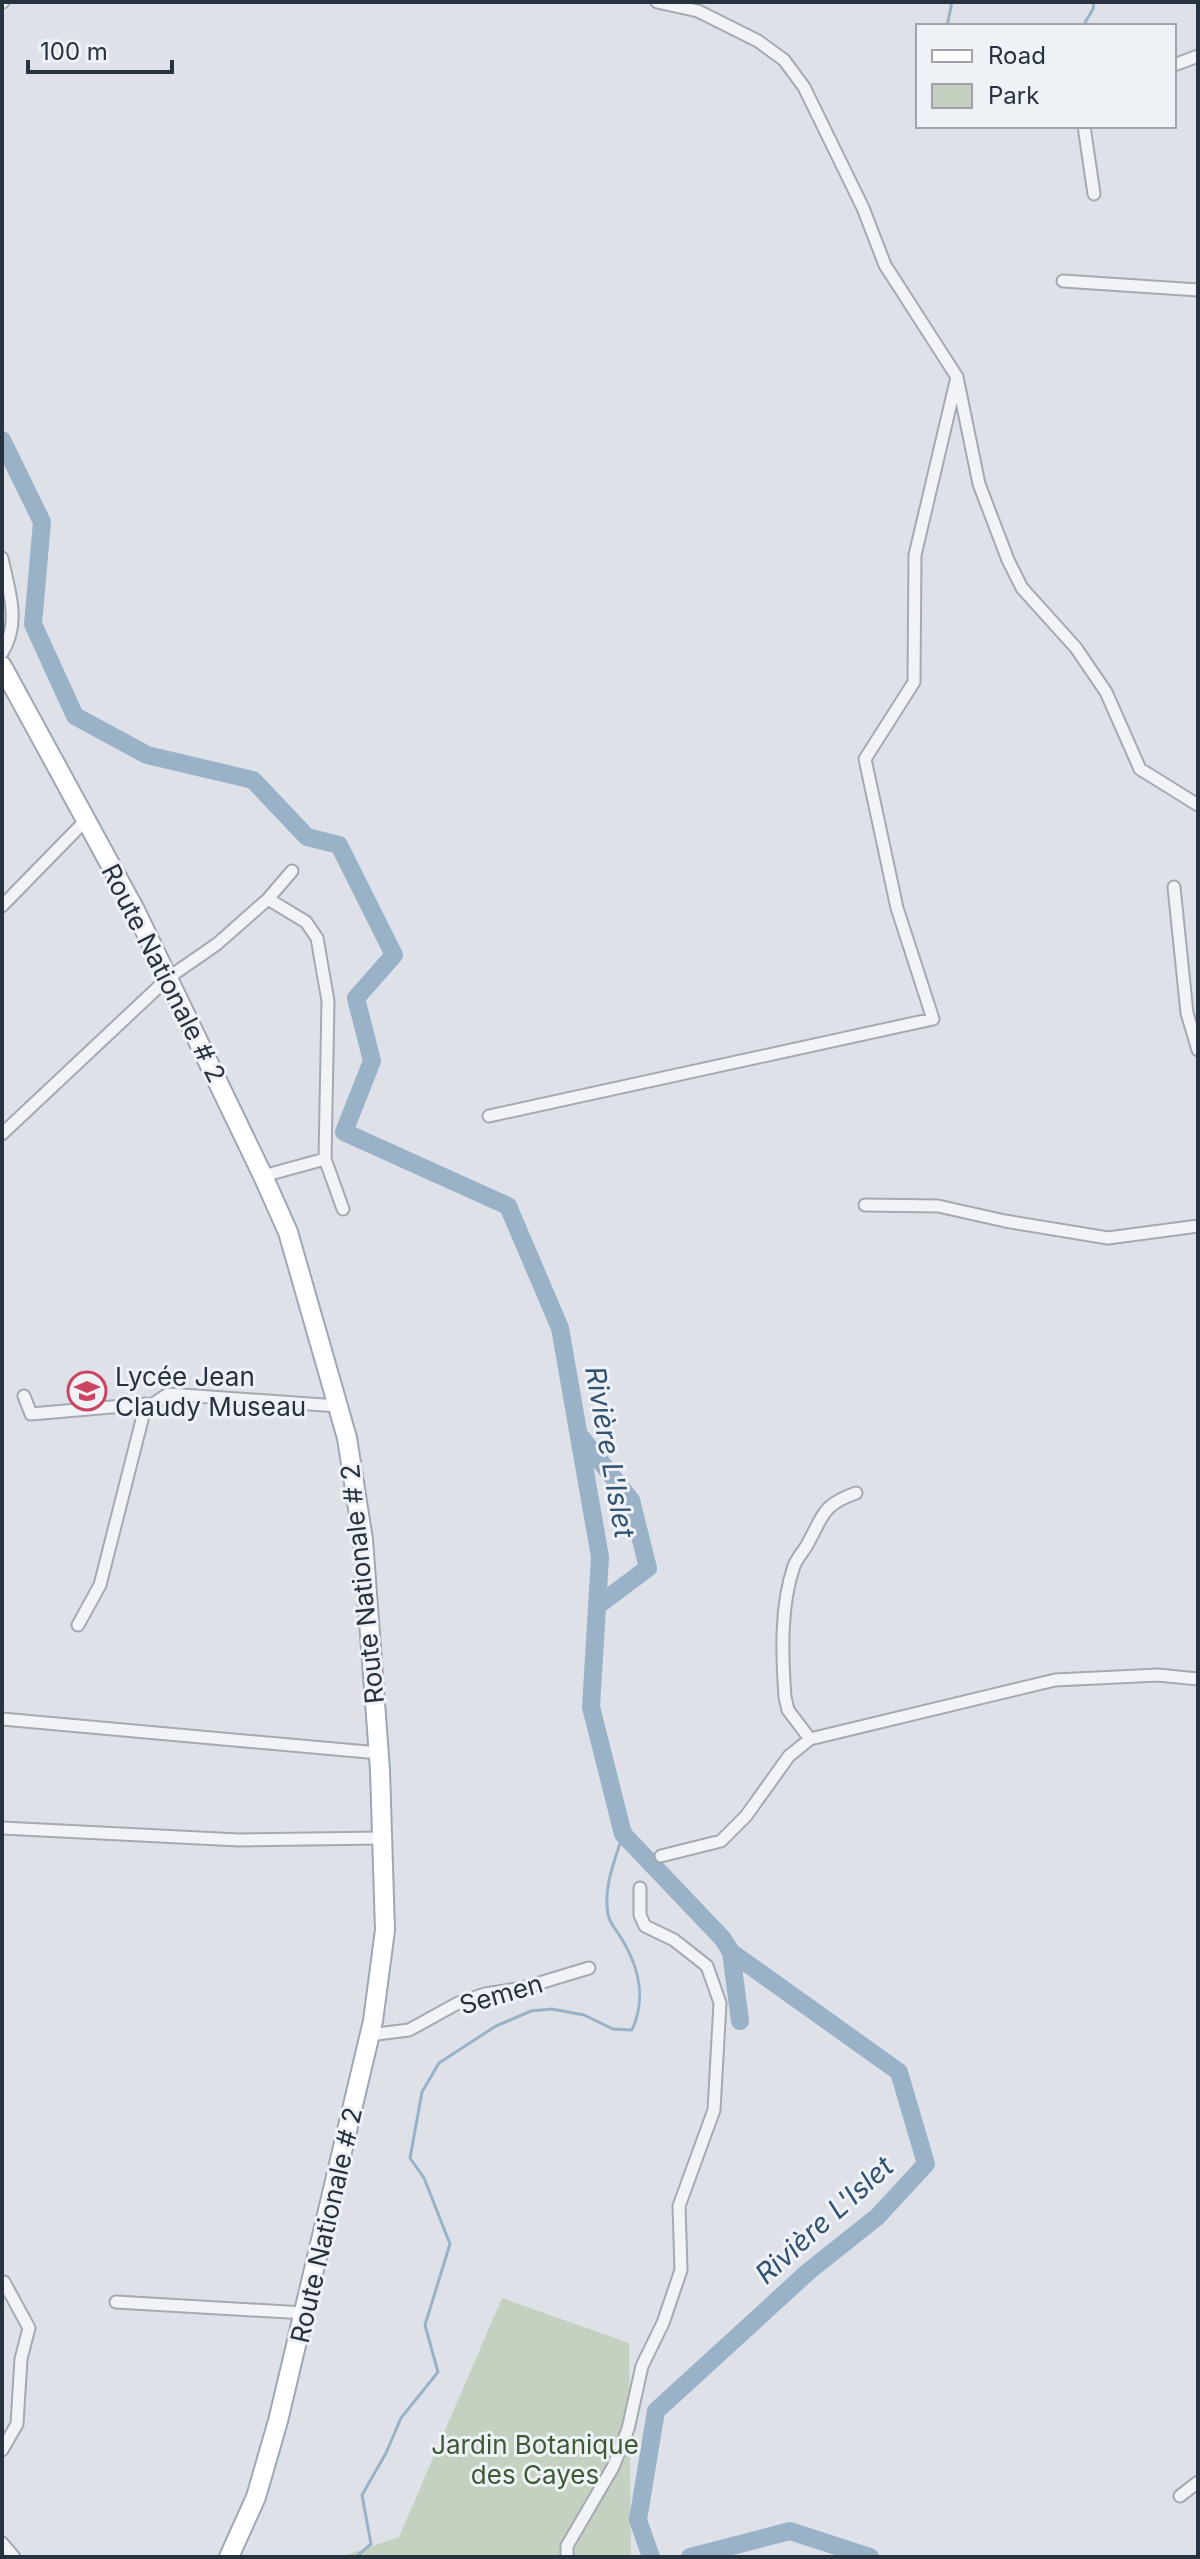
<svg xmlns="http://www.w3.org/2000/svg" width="1200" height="2559" font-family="Inter,sans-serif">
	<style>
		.green { fill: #c5d1c0 }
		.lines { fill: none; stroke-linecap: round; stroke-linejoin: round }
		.stream { stroke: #99b2c8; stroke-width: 3 }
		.river { stroke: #99b2c8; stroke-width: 18 }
		.street-casing { stroke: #a4a9b2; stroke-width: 15 }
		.primary-casing { stroke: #9ea7b3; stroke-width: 22 }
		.street { stroke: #f1f3f6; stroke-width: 11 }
		.primary { stroke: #fff; stroke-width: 18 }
		.labels { text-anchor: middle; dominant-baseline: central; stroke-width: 6; stroke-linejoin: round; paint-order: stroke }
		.street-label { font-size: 26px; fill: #28313e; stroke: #eef1f5 }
		.poi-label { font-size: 26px; fill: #28313e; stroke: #eef1f5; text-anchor: start }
		.park-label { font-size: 26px; fill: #3e5a35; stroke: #eef1f5 }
		.water-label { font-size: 28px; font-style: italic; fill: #325272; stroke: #eef1f5 }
	</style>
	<rect width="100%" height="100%" fill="#dee2e8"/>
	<path class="green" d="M502 2298 629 2343 631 2557H340L399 2537Z"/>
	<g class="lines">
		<path class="stream" d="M947 26 952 2
			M1083 26 1093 9 1094 2
			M356 2557 371 2544 362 2495 386 2453 401 2418 438 2372 425 2325 450 2244 424 2178 410 2158 422 2092 439 2063 496 2026 531 2011 552 2009 584 2015 613 2029 632 2030C646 1999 640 1970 623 1941 618 1932 609 1923 608 1914 603 1887 615 1860 623 1834"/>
		<path class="river" d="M2 440 42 522 33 624 75 716 147 755 253 780 307 837 339 845 394 955 356 998 372 1061 344 1132 508 1206 560 1328 600 1557 591 1707 623 1834 723 1939 731 1952 899 2072 926 2164 877 2217 809 2271 656 2411 638 2520 651 2557
			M581 1437 631 1500 648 1568 597 1606
			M731 1952 740 2021
			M690 2557 790 2531 870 2557"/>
		<defs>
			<path id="street" d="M2 2H3
				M657 2 698 11 758 41 784 60 804 87 863 208 885 265 957 377 979 484 1008 560 1022 588 1076 648 1106 692 1140 769 1198 805
				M1174 65 1198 56
				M1084 126 1094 194
				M1063 281 1198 290
				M2 558C9 592 21 622 2 653
				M1174 887 1187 1013 1198 1050
				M268 899 306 922 317 938 328 1001 325 1159 343 1209
				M2 906 85 821
				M489 1116 933 1019 897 908 865 759 914 682 915 555 957 377
				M2 1134 168 978 217 944 268 899 292 871
				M263 1176 325 1159
				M865 1205 938 1206 1005 1221 1108 1238 1198 1226
				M24 1396 31 1414 146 1404 150 1406 168 1394 338 1406
				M78 1625 100 1585 146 1404
				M2 1719 379 1753
				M810 1739 788 1710 785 1697C782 1655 780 1606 794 1566 797 1558 803 1552 807 1545 823 1517 821 1505 856 1493
				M2 1828 239 1840 382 1838
				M661 1856 721 1841 746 1816 789 1756 810 1739 1055 1680 1158 1675 1198 1679
				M369 2035 409 2030 458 2003 485 1994 523 1988 589 1968
				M116 2302 305 2313
				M2 2450 17 2424 21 2359 29 2328 4 2282
				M1180 2496 1198 2482
				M2 2543 14 2557
				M567 2557V2546L613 2467 628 2429 642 2366 663 2323 681 2270 679 2206 714 2110 720 2003 707 1966 674 1940 645 1926 640 1915V1888"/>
			<path id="primary" d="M2 666 135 910 263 1176 288 1232 347 1438 363 1540 380 1770 385 1930 373 2021 278 2421 256 2497 229 2557"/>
		</defs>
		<use href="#street" class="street-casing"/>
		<use href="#primary" class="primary-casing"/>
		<use href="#street" class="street"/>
		<use href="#primary" class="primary"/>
	</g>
	<defs>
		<symbol id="school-ring" viewBox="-11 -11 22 22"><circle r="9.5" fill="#eef1f5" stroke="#cc445f" stroke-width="1.5"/><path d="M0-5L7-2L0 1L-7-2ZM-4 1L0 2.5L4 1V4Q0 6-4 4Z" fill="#cc445f"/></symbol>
	</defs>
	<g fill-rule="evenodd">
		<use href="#school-ring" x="65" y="1369" width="44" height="44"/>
	</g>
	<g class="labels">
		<g class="street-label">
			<text transform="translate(164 973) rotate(63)">Route Nationale # 2</text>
			<text transform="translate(362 1584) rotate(-96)">Route Nationale # 2</text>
			<text transform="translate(501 1994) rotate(-16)">Semen</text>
			<text transform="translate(326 2225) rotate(-77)">Route Nationale # 2</text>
		</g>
		<g class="poi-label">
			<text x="115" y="1376">Lycée Jean<tspan x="115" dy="30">Claudy Museau</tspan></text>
		</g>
		<g class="park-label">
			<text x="535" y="2444">Jardin Botanique<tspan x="535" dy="30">des Cayes</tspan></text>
		</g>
		<g class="water-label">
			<text transform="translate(610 1452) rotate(80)">Rivière L'Islet</text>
			<text transform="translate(824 2220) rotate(-42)">Rivière L'Islet</text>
		</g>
	</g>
	<rect width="1200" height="2559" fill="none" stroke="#28313e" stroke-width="8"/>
	<rect x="916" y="24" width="260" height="104" fill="#eef1f5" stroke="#9fa4ac" stroke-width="2"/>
	<rect x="932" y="50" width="40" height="12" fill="#ffffff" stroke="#9fa4ac" stroke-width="2"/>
	<text x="988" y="64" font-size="24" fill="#28313e">Road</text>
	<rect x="932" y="84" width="40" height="24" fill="#c5d1c0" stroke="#9fa4ac" stroke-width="2"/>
	<text x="988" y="104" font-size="24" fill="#28313e">Park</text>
	<path d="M28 60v12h144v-12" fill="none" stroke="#28313e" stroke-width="4"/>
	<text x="40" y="60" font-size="24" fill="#28313e" stroke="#eef1f5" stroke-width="6" paint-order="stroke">100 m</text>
</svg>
